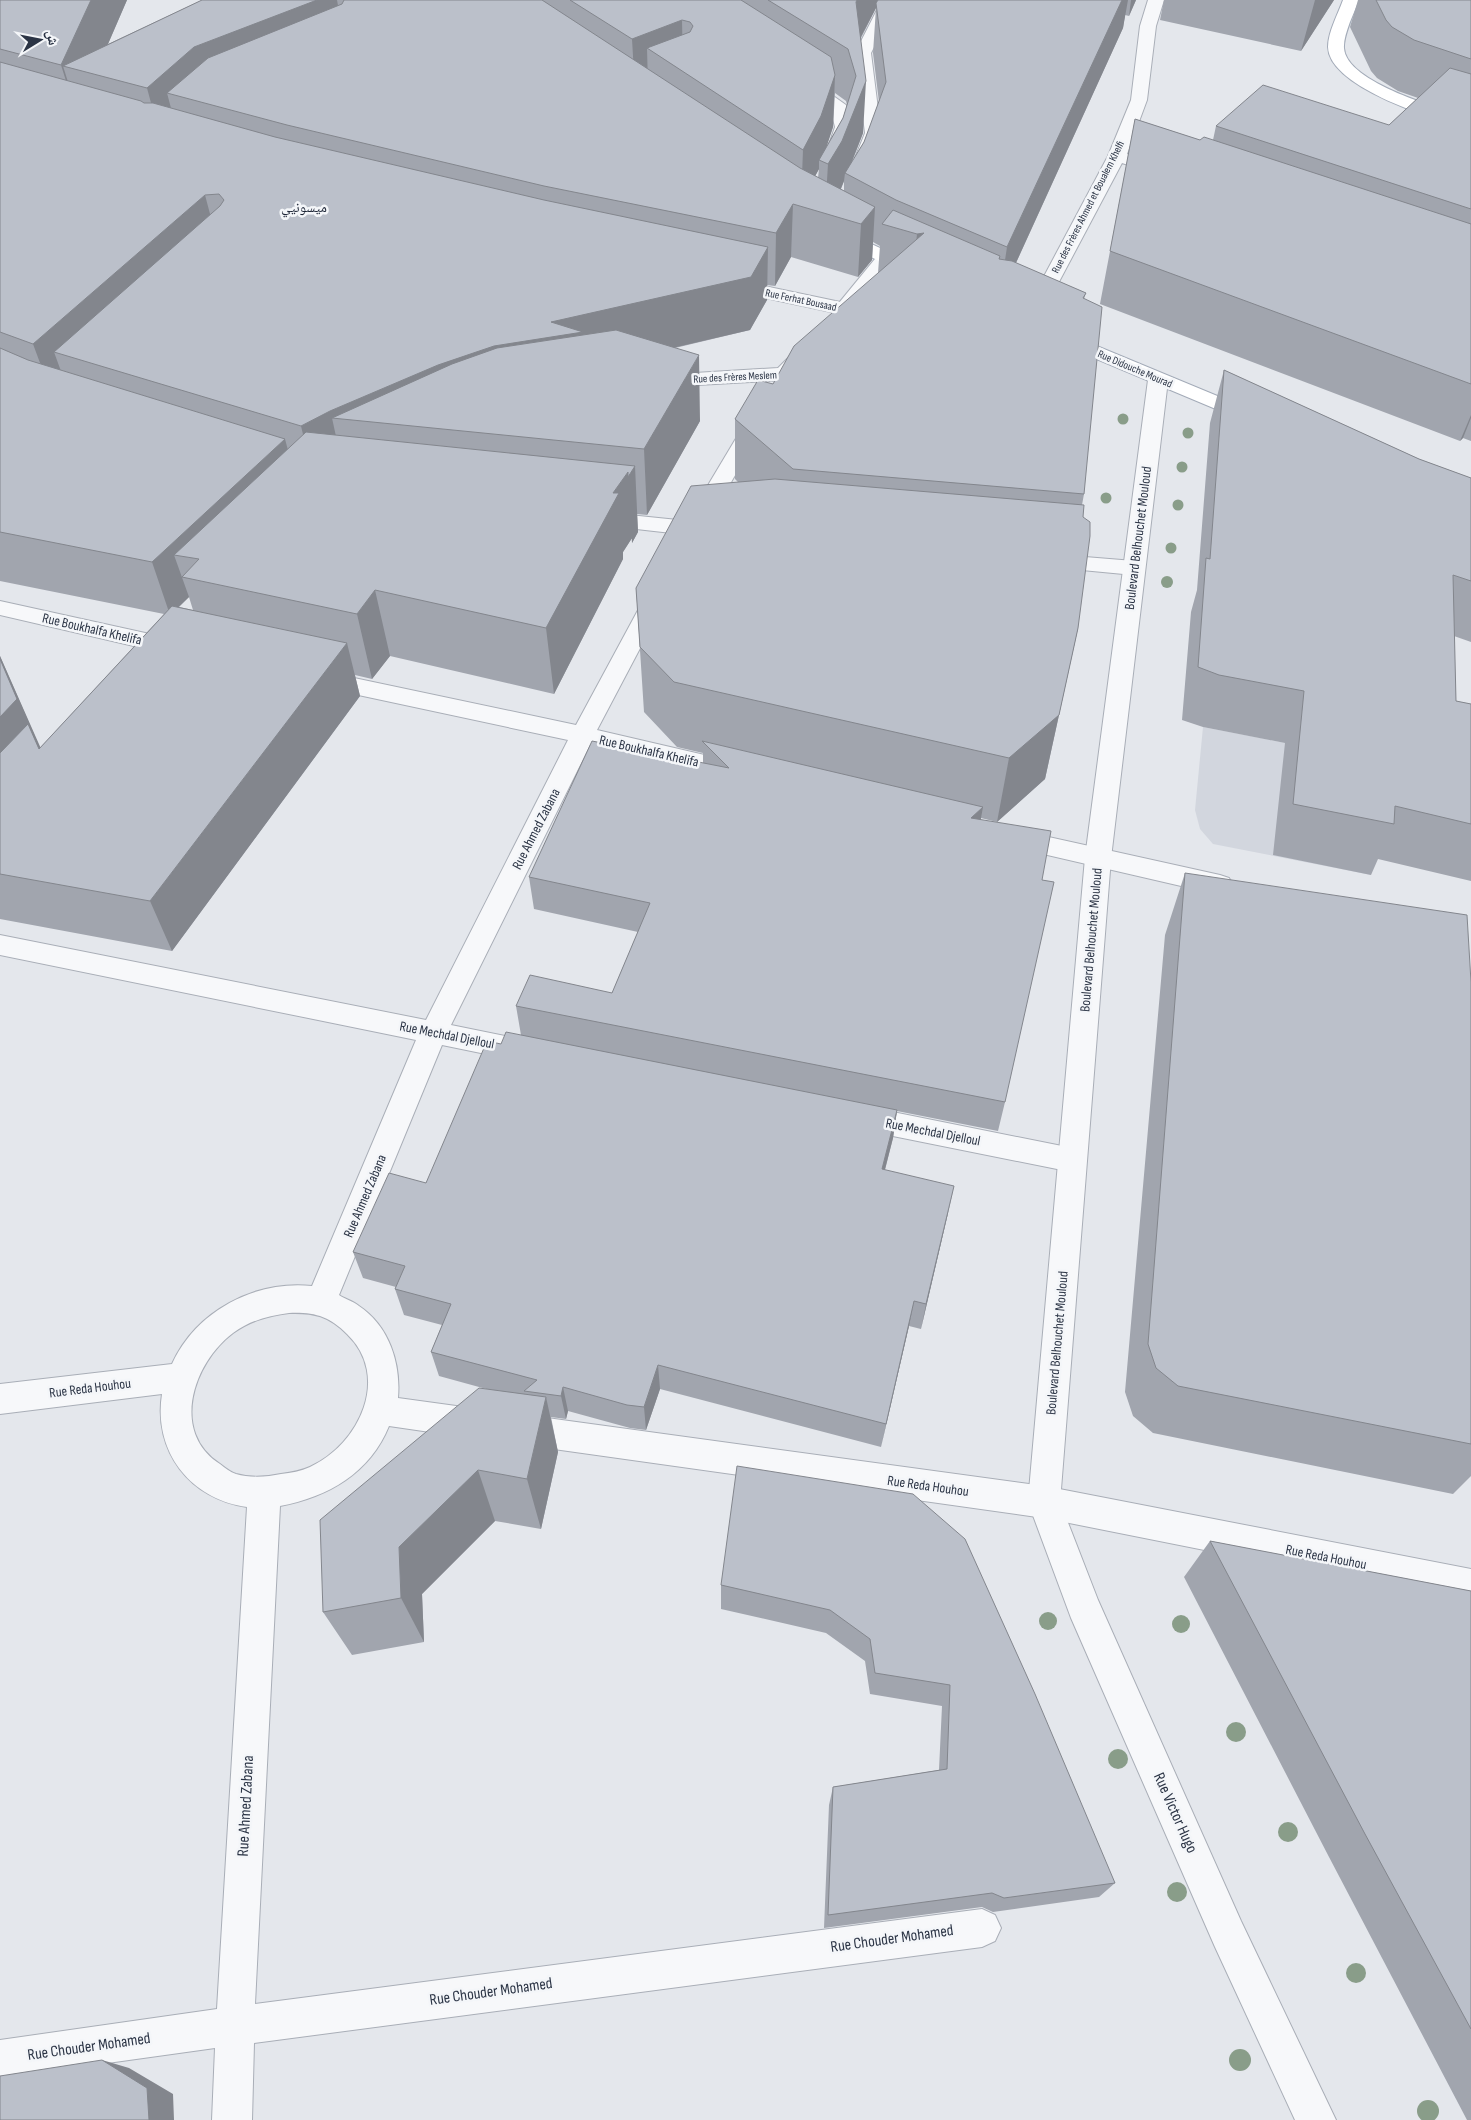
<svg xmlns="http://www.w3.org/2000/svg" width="1471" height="2120" font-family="'Sofia Sans Condensed','Noto Naskh Arabic',sans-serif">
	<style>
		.built { fill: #d2d6de }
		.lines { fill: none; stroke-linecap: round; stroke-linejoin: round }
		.pedestrian-casing { stroke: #a9aeb7; stroke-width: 2 }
		.minor-casing { stroke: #a9aeb7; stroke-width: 2 }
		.tertiary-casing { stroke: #a9aeb7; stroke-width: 2 }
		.primary-casing { stroke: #a3abb8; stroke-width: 2 }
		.pedestrian { fill: #f7f8fa; fill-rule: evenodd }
		.minor { fill: #f7f8fa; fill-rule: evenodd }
		.tertiary { fill: #f7f8fa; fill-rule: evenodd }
		.primary { fill: #fff; fill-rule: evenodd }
		.tree { fill: #899d89 }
		.wall { fill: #a1a5ae; fill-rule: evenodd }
		.shaded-wall { fill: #83868d }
		.building { fill: #bbc0ca; stroke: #83868d }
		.labels { text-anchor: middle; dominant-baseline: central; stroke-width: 5; stroke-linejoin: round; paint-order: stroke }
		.far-street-label { font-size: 11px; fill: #2b3445; stroke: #f4f6f9 }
		.far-quarter-label { font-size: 14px; fill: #1d2536; stroke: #f4f6f9 }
		.street-label { font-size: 14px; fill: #2b3445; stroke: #f4f6f9 }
		.near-street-label { font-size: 16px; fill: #2b3445; stroke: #f4f6f9 }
	</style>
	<rect width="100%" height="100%" fill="#e4e7ec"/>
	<path class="built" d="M1203 727 1374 760 1371 875 1213 844 1200 829 1195 810Z"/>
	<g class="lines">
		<defs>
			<path id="pedestrian" d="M754 419 761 421 764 425 711 517 708 522 700 524 692 522 689 517 744 425 747 421Z"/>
			<path id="minor" d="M1148 0H1164L1156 26 1147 100 1127 154 1168 167 1171 171 1168 175 1162 176 1122 163 1043 312 1041 316 1034 318 1027 316 1025 312 1108 156 1131 100 1140 26Z
				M802 76 808 78 846 105 851 127 840 161 834 162 828 161 825 157 835 127 830 107 796 84 794 81 796 78Z
				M731 279 845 303 852 305 854 309 852 313 845 315 724 289 722 285 724 281Z
				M600 512 707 523 715 525 718 530 715 535 707 537 592 524 589 519 592 514Z
				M1048 554 1134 561 1142 563 1145 568 1142 573 1134 575 1040 566 1037 561 1040 556Z
				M655 592 663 594 666 599 597 730 726 760 735 763 738 769 735 775 726 778 590 745 451 1025 524 1040 534 1043 538 1051 534 1059 524 1062 442 1045 339 1295C345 1299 353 1301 359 1306 389 1326 401 1363 398 1398L478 1409 489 1413 494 1424 489 1435 478 1439 389 1426C370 1473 328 1497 280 1506L255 2004 982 1909 995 1915 1001 1928 995 1941 982 1947 254 2043 252 2120H212L215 2048 0 2078V2040L217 2009 247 1507C190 1499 153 1451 162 1394L0 1414V1384L172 1364C196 1311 255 1280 312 1286L416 1040 0 955V935L426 1020 568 740 321 687 313 685 309 679 313 673 321 671 576 725 644 599 647 594ZM289 1313C314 1312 329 1316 347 1334 391 1376 360 1444 310 1467 301 1471 291 1473 281 1474 267 1477 250 1478 236 1474 230 1472 225 1468 220 1464 170 1432 193 1363 233 1333 251 1320 268 1316 289 1313Z
				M0 601 177 640 185 643 188 648 185 653 177 656 0 615Z
				M1013 829 1220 875 1229 878 1233 885 1229 892 1220 895 1004 845 1001 838 1004 831Z
				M858 1105 1072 1148 1082 1151 1086 1160 1082 1169 1072 1172 858 1129 848 1125 844 1117 848 1109Z
				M518 1414 1044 1486 1471 1569V1603L1044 1518 518 1444 507 1440 502 1429 507 1418Z"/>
			<path id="tertiary" d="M882 0H898L871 53 881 133 873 158 870 162 864 163 858 162 855 158 865 133 855 53Z
				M885 253 891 254 894 258 891 262 848 317 841 319 834 317 832 313 834 309 879 254Z
				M805 346 812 348 815 352 791 378 784 380 662 387 655 385 652 381 655 377 662 375 778 368 798 348Z
				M1158 374 1165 376 1168 380 1111 858 1060 1502 1098 1600 1241 1921 1336 2120H1295L1215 1947 1071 1618 1028 1502 1085 858 1148 380 1151 376Z"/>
			<path id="primary" d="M1343 0H1359C1354 13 1343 35 1344 48 1346 83 1442 109 1471 119V129C1438 121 1329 88 1328 47 1328 32 1338 14 1343 0Z
				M839 229 919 266 921 270 919 274 912 276 905 274 833 238 830 234 833 230Z
				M1063 332 1256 412 1259 416 1256 420 1249 422 1242 420 1056 342 1053 338 1056 334Z"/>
		</defs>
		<use href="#pedestrian" class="pedestrian-casing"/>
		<use href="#minor" class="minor-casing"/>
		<use href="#tertiary" class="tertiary-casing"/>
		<use href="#primary" class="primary-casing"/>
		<use href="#pedestrian" class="pedestrian"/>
		<use href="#minor" class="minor"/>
		<use href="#tertiary" class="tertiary"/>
		<use href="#primary" class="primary"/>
	</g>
	<g class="tree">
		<circle cx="1123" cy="419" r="5.5"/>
		<circle cx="1188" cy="433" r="5.5"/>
		<circle cx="1182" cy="467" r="5.5"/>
		<circle cx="1106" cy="498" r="5.5"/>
		<circle cx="1178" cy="505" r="5.5"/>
		<circle cx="1171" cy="548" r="5.5"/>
		<circle cx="1167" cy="582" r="6"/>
		<circle cx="1048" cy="1621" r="9"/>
		<circle cx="1181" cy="1624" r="9"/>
		<circle cx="1236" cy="1732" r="10"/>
		<circle cx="1118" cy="1759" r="10"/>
		<circle cx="1288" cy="1832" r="10"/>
		<circle cx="1177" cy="1892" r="10"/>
		<circle cx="1356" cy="1973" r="10"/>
		<circle cx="1240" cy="2060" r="11"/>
		<circle cx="1428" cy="2111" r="11"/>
	</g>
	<path class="wall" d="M0 0H127L108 44 202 0H1136L1129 16 1125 15 1123 28 1016 263 1086 293 1084 299V494L1082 505 1083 517 1078 628 1045 779 997 822 981 818V819L1005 1102 998 1131 897 1111 893 1138 885 1170 948 1213 921 1329 909 1326 881 1447 660 1389 646 1430 630 1428 568 1411 566 1419 551 1417 558 1452 541 1529 495 1521 422 1594 424 1642 352 1655 323 1612 490 1390 439 1376 431 1352 442 1325 404 1315 395 1289 396 1287 363 1278 353 1252 426 1183 501 1044 521 1035 516 1006 612 993 638 932 534 909 529 877 703 763V753L677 747 644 712 636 588 738 482 735 479V419L773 384 878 273 880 246 873 242 872 260 858 277 791 257 775 286 767 285V300L750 330 675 348 700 421 647 515 637 514 638 532 632 543V538L623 552V559L554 694 390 656 372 679 355 675 360 696 172 951 0 919V656L40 748 164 614 0 581ZM876 8 873 53 879 102 864 142 852 162 863 133 861 38ZM835 93 846 101 847 105 843 118 826 147 833 127ZM819 169 818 178 815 176ZM844 181V191L841 189ZM189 597 193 610 179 607Z
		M1164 0H1334L1301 51 1160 20Z
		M1358 0H1471V441L1463 438 1460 441 1100 304 1135 119 1200 140H1213L1216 126 1389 125 1418 98 1398 91 1377 78 1371 71 1350 27Z
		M1224 370 1419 459 1471 478V642L1454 636 1456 701 1471 704V881L1378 859 1371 875 1273 855 1285 743 1203 727 1182 720 1191 612 1197 590 1210 423Z
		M1185 873 1471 982V1476L1453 1494 1153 1433 1133 1416 1125 1392 1165 935Z
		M913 1494 1115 1883 1099 1897 993 1912 982 1907 824 1928 829 1805 833 1787 939 1770 942 1706 870 1694 865 1661 826 1633 721 1609V1585Z
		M1210 1541 1471 1591V2120H1467L1329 1857 1184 1577Z"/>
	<path class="shaded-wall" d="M91 0H127L95 74 63 66 78 114 77 116 61 65Z
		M317 0H337L345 43 167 93 176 127 161 140 147 88 194 47Z
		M857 0H880L876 3V8L853 52 856 2Z
		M1122 0H1128L1123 28 999 300 1007 247Z
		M1131 0H1136L1129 16Z
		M1315 0H1334L1301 51Z
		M682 20 683 71 647 48 648 85 635 90 632 39Z
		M835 75 833 127 822 161 819 160V169L801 202 803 150Z
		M866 81 863 133 847 174 845 173 844 181 839 193 825 214 828 164Z
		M205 195 219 248 54 352 66 385 53 398 33 344Z
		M793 204 791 257 775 286 776 233Z
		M875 207 872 260 858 277 861 224Z
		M924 233 911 293 917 234Z
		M768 247 767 300 750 330 586 368 332 418 342 464 314 480 301 426 330 411 438 365 551 322Z
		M699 355 700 421 647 515 644 449Z
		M1471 415V418L1463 438 1460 441Z
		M285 439 299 492 174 555 189 597 170 615 152 562Z
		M635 466 638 532 632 543 628 477Z
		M628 472 632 538 623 552V559L554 694 546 628 613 493Z
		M375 590 390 656 372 679 357 614Z
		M1078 628 1045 779 997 822 1009 758Z
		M347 643 360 696 172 951 150 901Z
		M0 656 42 751 0 796Z
		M983 807 977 840 971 818Z
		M897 1110 893 1138 878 1196 882 1169Z
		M954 1186 948 1213 921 1329 926 1304Z
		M914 1301 909 1326 881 1447 886 1424Z
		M658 1365 660 1389 646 1430 644 1407Z
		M563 1387 568 1411 566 1419 561 1396Z
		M546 1397 558 1452 541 1529 527 1479Z
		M478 1470 495 1521 422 1594 424 1642 401 1598 399 1547Z
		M102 2060 129 2068 173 2094 174 2120H149Z"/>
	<path class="building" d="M0 0H91L61 65 0 49Z
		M202 0H317L194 47 147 88 63 66Z
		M344 0H542L800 168 875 207 861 224 793 204 776 233 544 186 287 125 167 93 208 58 342 4Z
		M570 0H741L831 57 835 75 821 116 803 150 647 48 690 32 693 26 690 22 682 20 632 39Z
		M768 0H857L856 2 866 81 842 141 828 164 819 160 843 118 856 76 848 49Z
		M878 0H1122L1007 247 896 200 845 173 864 142 886 82 876 3Z
		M1376 0H1471V59L1414 40 1392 27 1386 20Z
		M0 62 141 101 144 103H153L275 137 544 200 768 247 751 277 551 322 583 332 494 346 438 365 330 411 301 426 54 352 220 206 224 200 219 194 205 195 33 344 0 332Z
		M1450 68 1471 74V209L1216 126 1263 85 1389 125Z
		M1135 119 1200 140 1204 137 1471 224V384L1110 251Z
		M893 210 1000 256 999 259 1012 261 1086 293 1083 298 1102 307 1084 494 793 469 735 419 758 380 773 384 794 346 924 233 917 234 882 224Z
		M616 330 699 355 644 449 332 418 452 364 497 348Z
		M0 348 28 360 285 439 152 562 0 532Z
		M1224 370 1419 459 1471 478V581L1453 575 1456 701 1471 704V824L1395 806 1394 824 1293 804 1304 691 1219 675 1198 667 1206 558 1210 559Z
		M306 432 635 466 628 477V472L613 493H619L546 628 375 590 357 614 182 577 199 559 174 555Z
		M775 479 1084 505 1083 517 1090 522V536L1078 628 1059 715 1009 758 674 682 640 647 636 588 691 486Z
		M172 606 347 643 150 901 0 874V753L28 724 39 749Z
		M0 659 17 699 0 717Z
		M592 741 729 768 702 741 983 807 971 818 1051 831 1042 880 1054 882 1005 1102 516 1006 530 975 612 993 650 903 529 877Z
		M1185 873 1467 915 1471 982V1444L1178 1386 1156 1368 1148 1344Z
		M506 1032 897 1110 882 1169 954 1186 926 1304 914 1301 886 1424 658 1365 644 1407 627 1405 563 1387 561 1396 524 1391 537 1380 431 1352 451 1304 395 1289 405 1266 353 1252 389 1173 426 1183 487 1041 501 1044Z
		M479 1388 546 1397 527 1479 478 1470 399 1547 401 1598 323 1612 320 1520Z
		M737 1466 913 1494 965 1539 1035 1694 1115 1883 1004 1898 992 1893 828 1915 833 1787 947 1769 950 1685 875 1673 870 1639 830 1610 721 1585Z
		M1210 1541 1471 1591V2029L1365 1834Z
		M102 2060 147 2088 149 2120H0V2076Z"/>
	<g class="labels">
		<g class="far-street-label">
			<text transform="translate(1088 207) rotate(-63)">Rue des Frères Ahmed et Boualem Khelfi</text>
			<text transform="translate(801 300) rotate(12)">Rue Ferhat Bousaad</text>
			<text transform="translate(1135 369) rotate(23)">Rue Didouche Mourad</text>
			<text transform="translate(735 377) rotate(-3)">Rue des Frères Meslem</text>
		</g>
		<g class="far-quarter-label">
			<text x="304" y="207">ميسونيي</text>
		</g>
		<g class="street-label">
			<text transform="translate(1138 538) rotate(-83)">Boulevard Belhouchet Mouloud</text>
			<text transform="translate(92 629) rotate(13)">Rue Boukhalfa Khelifa</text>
			<text transform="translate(649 751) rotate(13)">Rue Boukhalfa Khelifa</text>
			<text transform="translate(536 829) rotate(-63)">Rue Ahmed Zabana</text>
			<text transform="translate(1091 940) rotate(-85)">Boulevard Belhouchet Mouloud</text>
			<text transform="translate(447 1035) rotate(11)">Rue Mechdal Djelloul</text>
			<text transform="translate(933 1132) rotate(11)">Rue Mechdal Djelloul</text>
			<text transform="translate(365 1196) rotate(-67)">Rue Ahmed Zabana</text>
			<text transform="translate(1057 1343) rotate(-85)">Boulevard Belhouchet Mouloud</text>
			<text transform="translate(90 1388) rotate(-7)">Rue Reda Houhou</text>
			<text transform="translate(928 1486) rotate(8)">Rue Reda Houhou</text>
			<text transform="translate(1326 1557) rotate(11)">Rue Reda Houhou</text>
		</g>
		<g class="near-street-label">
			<text transform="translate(246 1806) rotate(-87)">Rue Ahmed Zabana</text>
			<text transform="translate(1175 1813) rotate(66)">Rue Victor Hugo</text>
			<text transform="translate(892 1939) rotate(-8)">Rue Chouder Mohamed</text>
			<text transform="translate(491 1992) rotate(-8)">Rue Chouder Mohamed</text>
			<text transform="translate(89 2047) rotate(-8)">Rue Chouder Mohamed</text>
		</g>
	</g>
	<g transform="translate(40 40) rotate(80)" stroke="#f4f6f9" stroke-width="4" paint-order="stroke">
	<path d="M0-4L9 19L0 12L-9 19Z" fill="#2b3445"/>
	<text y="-8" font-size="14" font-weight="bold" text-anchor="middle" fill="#2b3445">ش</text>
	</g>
</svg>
